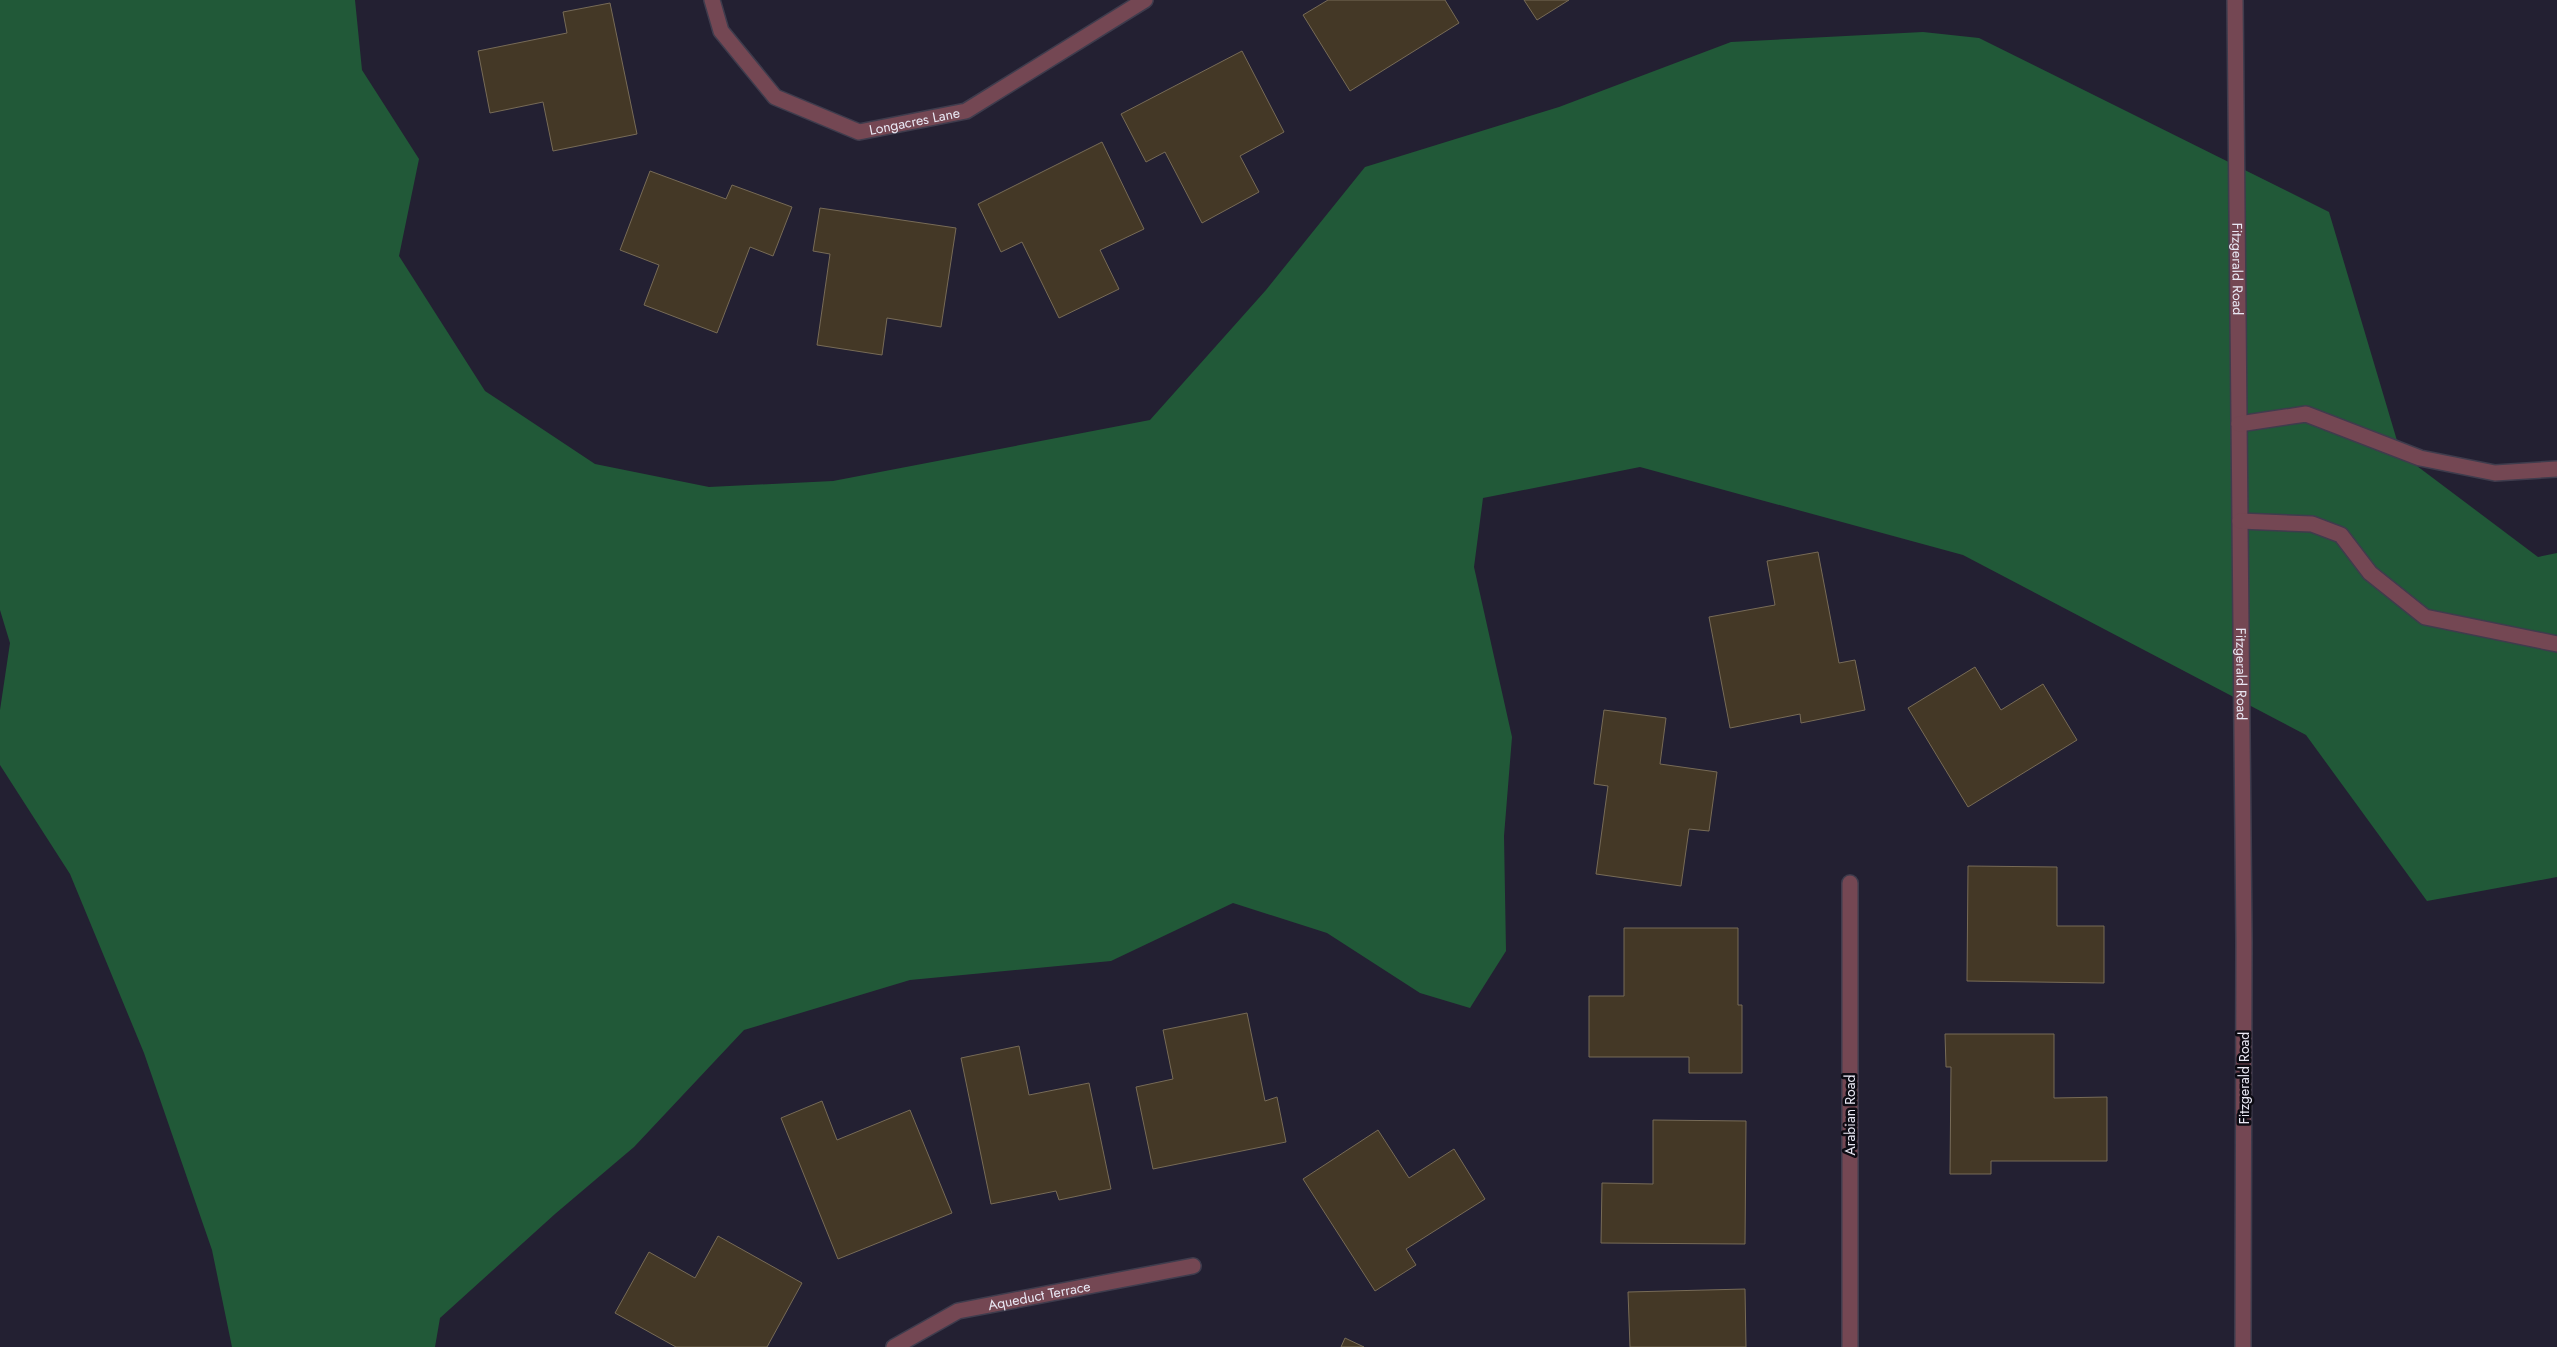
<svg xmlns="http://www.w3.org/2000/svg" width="2557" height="1347" font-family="Jost,sans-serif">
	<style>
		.forest { fill: #215938 }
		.building { fill: #443826; stroke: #776b57 }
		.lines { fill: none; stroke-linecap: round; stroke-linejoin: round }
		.minor-casing { stroke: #3f3c4d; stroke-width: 18 }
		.minor { stroke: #744753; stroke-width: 15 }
		.labels { text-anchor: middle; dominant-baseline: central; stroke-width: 5; stroke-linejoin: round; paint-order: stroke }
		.street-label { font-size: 14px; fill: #e8e7f3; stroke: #0c0b13 }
	</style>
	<rect width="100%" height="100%" fill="#232032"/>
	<path class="forest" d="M0 0H355L362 70 419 159 399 256 485 391 595 464 709 487 833 481 1150 420 1266 290 1365 167 1559 107 1731 42 1923 32 1979 38 2329 212 2401 454 2538 557 2557 553V877L2427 901 2306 735 1963 555 1640 467 1483 498 1474 567 1512 737 1504 836 1506 951 1470 1008 1420 993 1327 933 1233 903 1111 961 910 980 744 1030 634 1147 555 1214 440 1318 435 1347H232L212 1250 144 1053 70 874 0 765V710L10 643 0 610Z"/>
	<path class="building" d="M1328 0H1445L1459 23 1350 91 1303 15Z
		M1524 0H1569L1537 20Z
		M610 3 637 134 553 151 543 102 490 113 478 51 567 33 563 12Z
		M1242 51 1284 132 1240 156 1259 192 1202 223 1165 152 1146 162 1121 114Z
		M1102 142 1144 229 1100 250 1119 289 1059 318 1022 242 1001 252 978 204Z
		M650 171 726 199 732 185 792 207 773 256 750 247 717 333 644 305 659 265 620 250Z
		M820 208 956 228 941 327 887 318 882 355 817 345 830 254 813 251Z
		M1818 552 1839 663 1855 660 1865 710 1801 723 1800 714 1730 728 1709 617 1775 605 1767 561Z
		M1975 667 2001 710 2043 684 2077 740 1968 807 1908 708Z
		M1604 710 1666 718 1660 764 1717 772 1709 831 1689 829 1681 886 1596 874 1608 786 1594 784Z
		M1968 866 2057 867V926H2104V983L1967 981Z
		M1624 928H1738V1005H1742V1073H1689V1057H1589V996H1624Z
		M1247 1013 1265 1101 1277 1097 1286 1142 1153 1169 1136 1087 1173 1079 1163 1030Z
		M1945 1034H2054V1098L2107 1097V1161H1991V1174H1950L1951 1067H1946Z
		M1019 1046 1029 1095 1089 1083 1111 1189 1059 1200 1056 1191 991 1204 961 1058Z
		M822 1101 837 1140 910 1110 952 1213 838 1259 781 1118Z
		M1653 1120 1746 1121 1745 1244 1601 1243 1602 1183 1653 1184Z
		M1378 1130 1409 1178 1454 1149 1485 1199 1406 1249 1416 1265 1375 1291 1303 1179Z
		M718 1236 802 1283 767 1347H676L615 1313 649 1252 695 1278Z
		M1745 1289 1746 1347H1630L1628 1292Z
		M1345 1338 1364 1347H1341Z"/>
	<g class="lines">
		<defs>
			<g id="minor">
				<path id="s1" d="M712 0 721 31 775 97 859 132 966 111 1145 0"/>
				<path id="s2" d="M2235 0 2244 942 2243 1347"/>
				<path d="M2239 424 2306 414 2420 458 2495 473 2557 469"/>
				<path d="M2240 521 2312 524 2341 535 2370 573 2425 617 2557 644"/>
				<path d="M1850 883V1347"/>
				<path id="s3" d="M894 1347 958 1311 1193 1266"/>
			</g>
		</defs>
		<use href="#minor" class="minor-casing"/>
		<use href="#minor" class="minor"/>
	</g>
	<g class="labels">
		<g class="street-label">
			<text stroke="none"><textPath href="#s1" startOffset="265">Longacres Lane</textPath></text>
			<text stroke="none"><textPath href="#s2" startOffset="269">Fitzgerald Road</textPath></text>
			<text stroke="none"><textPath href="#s2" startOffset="674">Fitzgerald Road</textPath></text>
			<text transform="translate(2244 1078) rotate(-90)">Fitzgerald Road</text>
			<text transform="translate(1850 1115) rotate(-90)">Arabian Road</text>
			<text stroke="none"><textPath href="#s3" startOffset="156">Aqueduct Terrace</textPath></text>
		</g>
	</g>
</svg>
